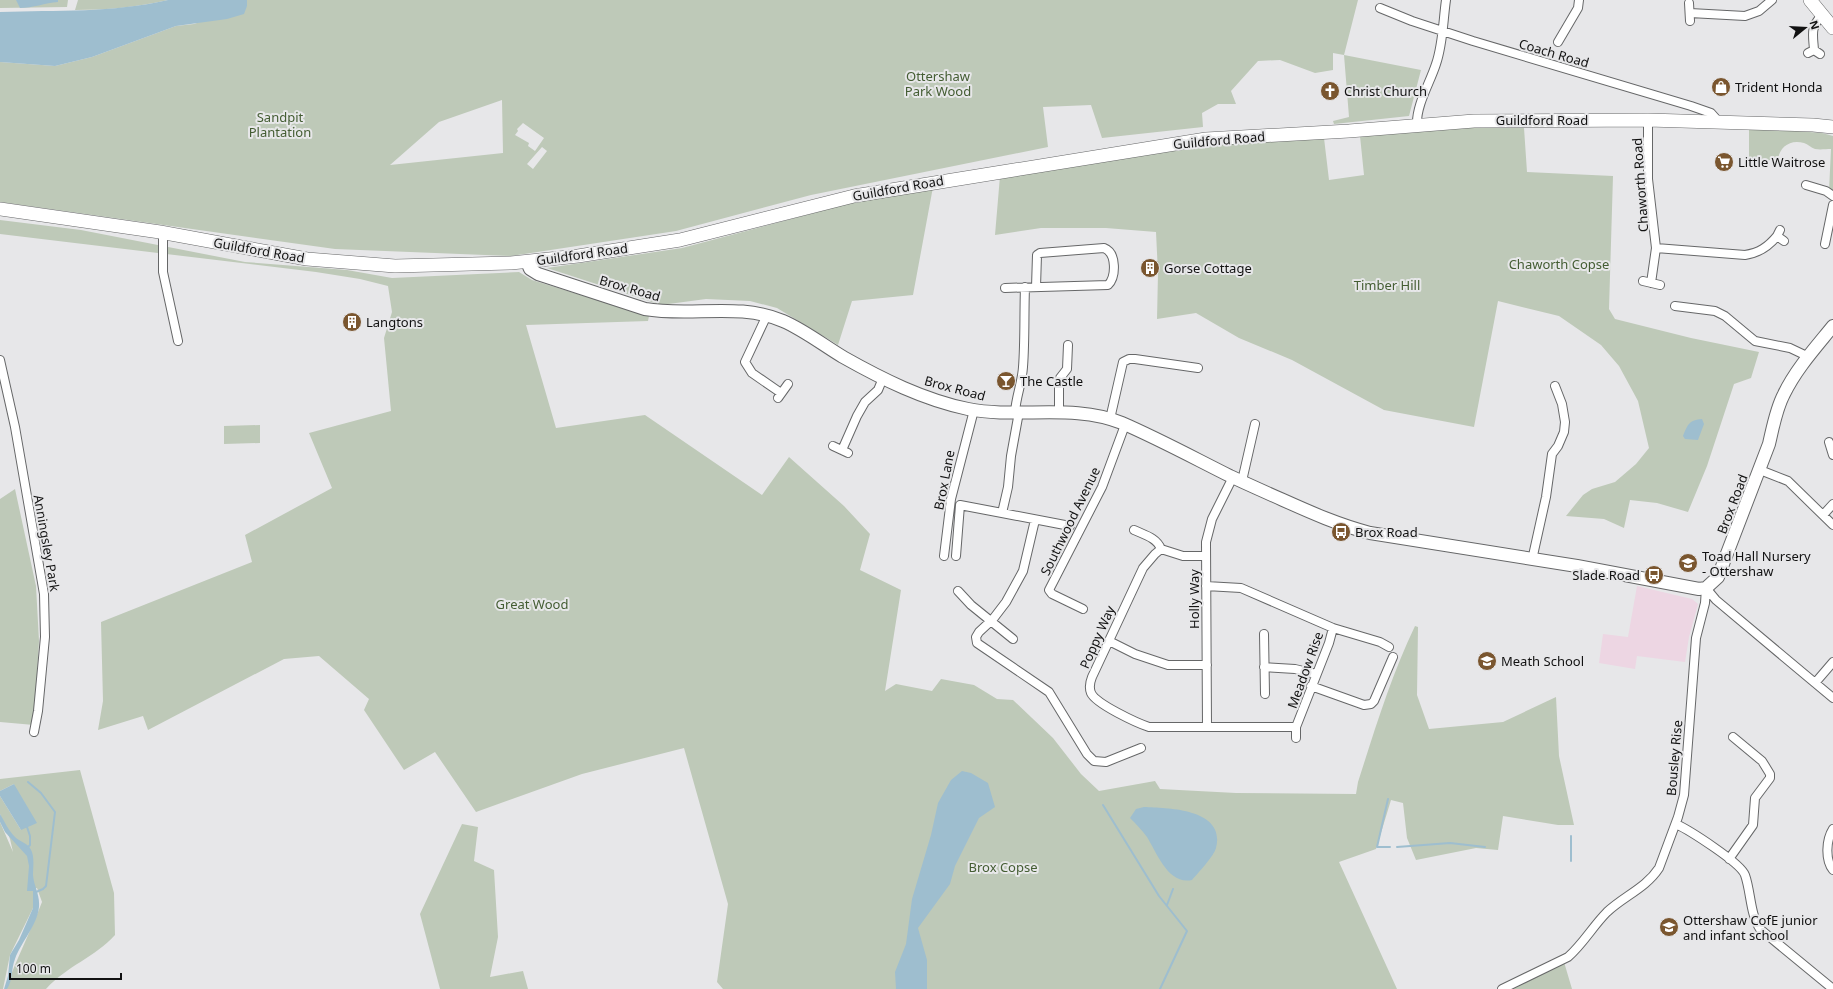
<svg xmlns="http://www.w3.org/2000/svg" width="1833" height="989" font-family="'Noto Sans',sans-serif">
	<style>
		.industrial { fill: #edd6e3 }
		.green { fill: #bec9b8; fill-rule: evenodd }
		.water { fill: #9ebecf }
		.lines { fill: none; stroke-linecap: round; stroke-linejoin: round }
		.stream { stroke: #9ebecf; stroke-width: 2 }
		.street-casing { stroke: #666768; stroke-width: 10 }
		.secondary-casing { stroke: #666768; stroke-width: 14 }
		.primary-casing { stroke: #666768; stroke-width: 14 }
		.street { stroke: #fff; stroke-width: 8 }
		.secondary { stroke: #fff; stroke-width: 12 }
		.primary { stroke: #fff; stroke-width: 13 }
		.labels { text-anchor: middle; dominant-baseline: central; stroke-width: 4; stroke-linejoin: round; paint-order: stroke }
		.street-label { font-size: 13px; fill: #121212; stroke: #e7e7e9 }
		.park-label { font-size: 13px; fill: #445d33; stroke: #e7e7e9 }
		.poi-label { font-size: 13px; fill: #121212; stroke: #e7e7e9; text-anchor: start }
	</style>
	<rect width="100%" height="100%" fill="#e7e7e9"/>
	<path class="industrial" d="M1637 586 1692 599 1698 604 1689 637 1685 662 1637 656 1635 669 1599 663 1603 634 1628 637Z"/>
	<path class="green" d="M0 0H68L67 7 0 8Z
		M78 0H168C137 7 107 10 75 10Z
		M247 0H1358L1344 55 1421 70 1409 116 1334 124 1333 121 1349 117 1344 55 1333 53V70L1315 73 1280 60 1258 61 1231 91 1236 104H1218L1202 113 1203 127 1102 138 1091 105 1043 107 1048 147 811 195 676 231 511 256 335 249 0 202V62L55 66 92 57 176 26 194 24 247 6ZM502 100 503 153 390 165 439 122ZM523 123 544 138 535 151 528 146 529 143 515 135 518 131 517 129ZM542 147 547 151 533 169 527 164Z
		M1749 127 1822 133 1833 136V192L1829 191 1831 149C1826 149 1820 150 1815 149 1811 148 1808 144 1804 143 1791 139 1780 146 1778 159H1771L1764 164 1749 163Z
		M1441 128H1524L1527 172 1613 176 1609 309 1615 319 1691 338 1759 352 1751 378 1734 384 1707 466 1688 512 1657 503 1630 500 1624 528 1604 519 1566 516 1583 495 1592 489 1615 482 1636 464 1649 448 1638 401 1619 366 1601 345 1559 316 1498 301 1474 427 1384 410 1292 360 1239 338 1196 313 1157 319 1158 273 1156 232 1106 228H1041L995 235 1000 176 1187 146 1324 138 1329 180 1364 175 1360 136Z
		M933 187 913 295 852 301 838 345 777 308 750 301 706 299 661 305 547 268 682 248 866 199Z
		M0 220 81 230 245 262 347 270 392 278 519 272 532 280 649 316 648 321 526 325 556 428 645 415 762 495 789 457 844 506 870 534 860 570 901 590 885 691 896 684 932 691 941 679 974 685 997 699 1013 700 1053 738 1081 774 1099 791 1155 781 1160 789 1236 793 1356 794 1358 782C1375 729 1391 676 1415 626L1418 627 1417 695 1429 729 1503 722 1556 697 1559 756 1574 825H1558L1503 816 1498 850 1476 848 1416 860 1407 838 1403 803 1391 800 1376 849 1339 862 1397 989H723L717 982 728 904 684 748 582 774 476 812 435 752 404 770 364 710 369 699 319 656 284 659 148 730 143 716 98 730 103 701 101 622 252 562 245 535 332 488 309 433 391 411 384 338 392 312 388 286 360 279 316 272 0 234Z
		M260 425V443L224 444V426Z
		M15 489 36 586 39 641 34 725 0 722V499Z
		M80 770 114 893 115 935C95 957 67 966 46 989H6C16 959 31 931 42 902L37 888 30 890 33 891V908L10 955 3 989H0V822L13 852 10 839 0 814V796L21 830 14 784 0 791V779Z
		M462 824 478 827 474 861 494 870 498 937 490 977 523 971 528 989H440L420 914Z
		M1564 962 1572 989H1509Z"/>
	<path class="water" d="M16 0H58V2C45 3 33 8 20 8Z
		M168 0H247V6L244 14 227 19 176 26 92 57 55 66 0 62V12C58 10 111 13 168 0Z
		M1702 419 1704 424 1698 440 1685 439 1683 436C1688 424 1689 420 1702 419Z
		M962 771 971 773 988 783 995 807 979 818 955 866 950 884 918 928 927 960V989H896L895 972 906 944 912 899 931 835 938 803 951 780Z
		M14 784 37 823 21 830 0 796V791Z
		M1144 807C1169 808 1226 809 1216 848 1214 856 1198 873 1192 880 1168 885 1157 853 1147 837 1142 830 1136 824 1130 818L1136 809Z
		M0 814C5 822 8 830 15 837 19 841 27 843 30 848 35 855 33 867 33 875 34 887 40 894 39 907 37 926 21 942 15 959 11 969 13 980 7 989H4L8 976 10 955 19 940 33 908V891H27L29 866 27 856 5 832 0 822Z"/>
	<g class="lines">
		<path class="stream" d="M28 782 41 793 55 812 46 886 43 889 36 892
			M1388 799 1377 847H1390
			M1103 805 1159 896 1187 931 1160 989
			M1397 847 1450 843 1485 847
			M27 848 30 845V836L27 827
			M1571 861V836
			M1167 905 1173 889"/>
		<defs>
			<path id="street" d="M1689 3 1690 21
				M1380 8 1412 21 1473 41 1691 106 1711 113 1719 122
				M1690 13 1745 16 1759 11 1772 0
				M1558 42 1578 8 1579 0
				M1814 50C1813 34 1810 28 1822 15
				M1808 53 1814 50 1820 54
				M1648 120V179L1656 248 1651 283
				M1417 125C1416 105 1430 83 1436 64 1443 44 1443 21 1446 0
				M1806 185 1826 191 1833 196
				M1780 230 1777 236 1784 241
				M163 233V272L178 341
				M1825 244 1833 205
				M1656 248 1745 255C1759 253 1768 247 1777 236
				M1643 281 1660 285
				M1005 288 1108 285C1116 277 1117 253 1104 248L1040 253 1037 255 1036 287
				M1675 306 1715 311 1725 316 1755 341 1790 348 1809 357
				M767 315 745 362 752 373 781 393
				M0 360 15 427 44 594 45 637 38 711 34 732
				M778 398 788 384
				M1015 412C1016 397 1022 383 1023 367 1025 341 1024 314 1025 287
				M1019 412 1011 456 1008 487 1002 513 1070 526
				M1059 413V385L1060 378 1067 369 1068 345
				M1110 419 1123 362 1129 359H1135L1198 368
				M1829 442 1833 455
				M833 446 848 453
				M842 450 857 416 865 402 878 390 883 378
				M1760 470 1788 481 1833 525
				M1242 481 1255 424
				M1823 515 1833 504
				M1035 520 1023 571 1006 602 993 619 979 632 976 637 977 643 1049 692 1087 754 1094 761 1106 762 1141 748
				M1134 530C1145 535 1157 538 1161 549
				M944 556 951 499 974 410
				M956 556 960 505 1002 513
				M1206 556H1183L1161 549 1155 554 1143 568 1092 677C1090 682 1089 688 1091 693 1096 704 1137 723 1149 727H1296L1329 643 1333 628
				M1532 560 1546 497 1552 454 1558 446 1564 432 1565 422 1562 404 1555 386
				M1206 586 1241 588 1333 628 1380 642 1389 647
				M1706 588 1716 600 1833 698
				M958 591 971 605 1013 639
				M1083 609 1052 594 1049 590 1102 487 1125 425
				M1264 634 1265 694
				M1109 641 1135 654 1168 665H1207
				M1264 667 1295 669 1316 674
				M1815 683 1833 662
				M1311 686 1364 705 1371 704 1374 701 1393 657
				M1207 727 1206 542 1212 519 1233 477
				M1296 738V727
				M1676 824C1689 830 1741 863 1745 875 1751 892 1750 914 1760 929L1833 989
				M1833 829C1826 840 1825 860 1833 870
				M1729 859 1753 825 1755 798 1770 778V774L1762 761 1733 737
				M1502 989 1568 957C1583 944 1593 926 1607 912 1624 896 1646 888 1659 868L1678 817 1684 795 1696 638 1705 603 1706 588"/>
			<path id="secondary" d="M527 262 530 269 538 274 645 309C691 317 739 302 783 321 804 330 823 345 843 357 882 379 924 400 968 409 1018 419 1073 403 1122 423 1159 439 1194 458 1230 476 1247 484 1265 492 1283 500 1312 513 1339 525 1370 533L1577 566 1699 589 1706 588 1718 577 1769 444C1773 427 1776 409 1784 394 1796 369 1816 347 1833 326"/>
			<path id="primary" d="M1810 0 1833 28
				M0 209 160 232 307 259 395 266 511 263 578 256 680 240 854 196 1206 139 1349 131 1474 121 1648 120 1813 125 1833 127"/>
		</defs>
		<use href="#street" class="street-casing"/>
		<use href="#secondary" class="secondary-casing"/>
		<use href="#primary" class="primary-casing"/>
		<use href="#street" class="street"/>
		<use href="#secondary" class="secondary"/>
		<use href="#primary" class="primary"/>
	</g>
	<defs>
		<symbol id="shop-disc" viewBox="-11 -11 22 22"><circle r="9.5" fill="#7a562f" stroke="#e7e7e9"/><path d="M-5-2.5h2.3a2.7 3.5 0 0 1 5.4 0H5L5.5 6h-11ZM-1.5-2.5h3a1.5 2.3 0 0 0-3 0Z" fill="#fff"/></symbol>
		<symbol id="church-disc" viewBox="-11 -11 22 22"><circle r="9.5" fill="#7a562f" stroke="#e7e7e9"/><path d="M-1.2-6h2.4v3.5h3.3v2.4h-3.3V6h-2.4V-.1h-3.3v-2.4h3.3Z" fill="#fff"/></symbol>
		<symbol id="supermarket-disc" viewBox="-11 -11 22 22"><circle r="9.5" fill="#7a562f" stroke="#e7e7e9"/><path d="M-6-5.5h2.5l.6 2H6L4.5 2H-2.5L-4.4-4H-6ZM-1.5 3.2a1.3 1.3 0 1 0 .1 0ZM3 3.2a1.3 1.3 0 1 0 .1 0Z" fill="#fff"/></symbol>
		<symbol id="building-disc" viewBox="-11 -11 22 22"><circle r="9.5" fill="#7a562f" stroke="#e7e7e9"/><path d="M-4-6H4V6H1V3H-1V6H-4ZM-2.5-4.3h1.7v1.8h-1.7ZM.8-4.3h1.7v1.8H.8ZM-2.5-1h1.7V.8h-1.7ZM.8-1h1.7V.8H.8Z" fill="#fff"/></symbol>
		<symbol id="bar-disc" viewBox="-11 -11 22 22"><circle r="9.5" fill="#7a562f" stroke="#e7e7e9"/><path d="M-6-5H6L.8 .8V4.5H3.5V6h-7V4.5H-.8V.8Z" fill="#fff"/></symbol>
		<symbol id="bus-disc" viewBox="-11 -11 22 22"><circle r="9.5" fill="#7a562f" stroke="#e7e7e9"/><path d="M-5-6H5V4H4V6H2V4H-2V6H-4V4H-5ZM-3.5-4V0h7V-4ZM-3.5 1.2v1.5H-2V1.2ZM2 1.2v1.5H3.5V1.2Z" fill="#fff"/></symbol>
		<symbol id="school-disc" viewBox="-11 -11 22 22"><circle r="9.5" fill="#7a562f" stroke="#e7e7e9"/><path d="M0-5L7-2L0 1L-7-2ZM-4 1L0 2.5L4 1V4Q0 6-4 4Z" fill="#fff"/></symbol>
	</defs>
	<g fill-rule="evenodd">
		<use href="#shop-disc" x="1710" y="76" width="22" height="22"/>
		<use href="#church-disc" x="1319" y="80" width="22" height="22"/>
		<use href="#supermarket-disc" x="1713" y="151" width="22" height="22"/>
		<use href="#building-disc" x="1139" y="257" width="22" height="22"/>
		<use href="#building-disc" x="341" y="311" width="22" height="22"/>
		<use href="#bar-disc" x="995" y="370" width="22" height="22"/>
		<use href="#bus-disc" x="1330" y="521" width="22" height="22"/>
		<use href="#school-disc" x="1677" y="552" width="22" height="22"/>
		<use href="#bus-disc" x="1643" y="564" width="22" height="22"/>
		<use href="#school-disc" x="1476" y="650" width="22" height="22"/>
		<use href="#school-disc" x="1658" y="916" width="22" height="22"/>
	</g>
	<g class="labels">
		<g class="street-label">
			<text transform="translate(1554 53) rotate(16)">Coach Road</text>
			<text x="1542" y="120">Guildford Road</text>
			<text transform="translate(1219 140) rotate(-5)">Guildford Road</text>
			<text transform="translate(1640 185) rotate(-94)">Chaworth Road</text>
			<text transform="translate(898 188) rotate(-10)">Guildford Road</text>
			<text transform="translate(259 250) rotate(10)">Guildford Road</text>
			<text transform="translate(582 254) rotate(-8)">Guildford Road</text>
			<text transform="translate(630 288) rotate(16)">Brox Road</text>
			<text transform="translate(955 388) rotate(15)">Brox Road</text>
			<text transform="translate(944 480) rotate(-79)">Brox Lane</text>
			<text transform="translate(1732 504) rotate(-69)">Brox Road</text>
			<text transform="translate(1070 521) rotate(-64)">Southwood Avenue</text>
			<text transform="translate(47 543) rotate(80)">Anningsley Park</text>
			<text transform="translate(1194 599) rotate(-90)">Holly Way</text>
			<text transform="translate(1097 637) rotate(-66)">Poppy Way</text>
			<text transform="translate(1305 670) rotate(-70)">Meadow Rise</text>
			<text transform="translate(1674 758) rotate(-85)">Bousley Rise</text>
		</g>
		<g class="park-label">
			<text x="938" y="76">Ottershaw<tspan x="938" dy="15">Park Wood</tspan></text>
			<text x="280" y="117">Sandpit<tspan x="280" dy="15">Plantation</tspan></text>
			<text x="1559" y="264">Chaworth Copse</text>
			<text x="1387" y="285">Timber Hill</text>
			<text x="532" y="604">Great Wood</text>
			<text x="1003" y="867">Brox Copse</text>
		</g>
		<g class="poi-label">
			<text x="1735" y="87">Trident Honda</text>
			<text x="1344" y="91">Christ Church</text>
			<text x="1738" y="162">Little Waitrose</text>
			<text x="1164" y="268">Gorse Cottage</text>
			<text x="366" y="322">Langtons</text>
			<text x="1020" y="381">The Castle</text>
			<text x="1355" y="532">Brox Road</text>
			<text x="1702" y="556">Toad Hall Nursery<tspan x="1702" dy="15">- Ottershaw</tspan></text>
			<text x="1640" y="575" text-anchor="end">Slade Road</text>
			<text x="1501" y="661">Meath School</text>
			<text x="1683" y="920">Ottershaw CofE junior<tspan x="1683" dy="15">and infant school</tspan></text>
		</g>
	</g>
	<g transform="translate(1805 28) rotate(72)" stroke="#e7e7e9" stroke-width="3" paint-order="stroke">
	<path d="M0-3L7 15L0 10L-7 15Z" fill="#121212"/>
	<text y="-6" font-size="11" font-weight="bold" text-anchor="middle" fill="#121212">N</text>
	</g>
	<path d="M10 973v6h111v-6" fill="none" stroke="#121212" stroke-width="2"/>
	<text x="16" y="973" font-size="12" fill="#121212" stroke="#e7e7e9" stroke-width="3" paint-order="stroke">100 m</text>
</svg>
